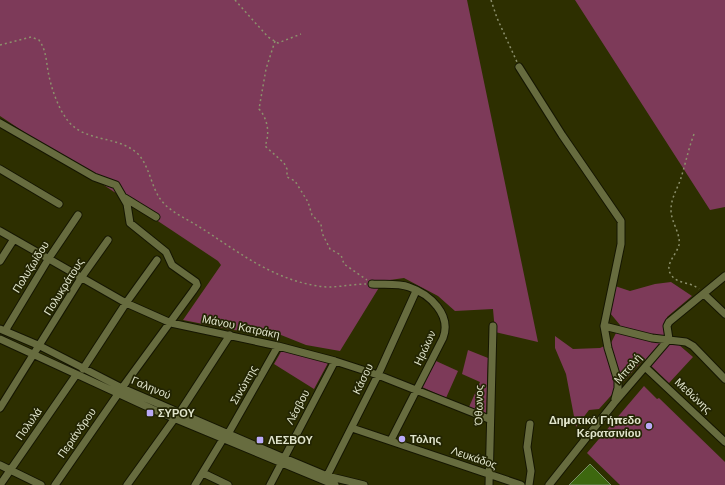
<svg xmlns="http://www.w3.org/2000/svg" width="725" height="485" font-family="'Work Sans',sans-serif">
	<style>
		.green { fill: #7d3a59 }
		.building { fill: #3d680f; stroke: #778f66 }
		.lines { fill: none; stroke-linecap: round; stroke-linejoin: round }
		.minor-casing { stroke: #151602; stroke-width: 9 }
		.path { stroke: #8c906c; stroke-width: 1.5; stroke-dasharray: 2 3; stroke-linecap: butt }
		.minor { stroke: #676c3f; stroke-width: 7 }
		.poi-dot { fill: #baaaf7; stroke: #232503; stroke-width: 1.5 }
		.labels { text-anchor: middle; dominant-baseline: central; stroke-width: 3.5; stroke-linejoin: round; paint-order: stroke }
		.street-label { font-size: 11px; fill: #e1e5cc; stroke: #232503 }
		.poi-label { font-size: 11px; font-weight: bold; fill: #e1e5cc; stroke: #232503; text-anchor: start }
	</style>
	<rect width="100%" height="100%" fill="#2d2f00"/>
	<path class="green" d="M0 0H467L538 342 495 332 493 309 455 311 438 296 404 278 383 281 340 351 306 345 276 333 233 330 183 320 221 265 218 261 0 116Z
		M575 0H725V207L710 210Z
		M671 282 692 296 667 317 664 332 693 357 669 383 644 359 599 409 589 410 576 427 566 374 555 348V336L573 349 600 348 611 343 620 325 610 313 615 286 630 291 655 284Z
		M282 350 328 363 314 389 274 364Z
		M468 350 488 358 486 413 469 407 480 382 462 374Z
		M436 361 458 371 446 398 422 387Z
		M644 386 657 399 659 398 725 462V485H620L587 453Z"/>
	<path class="building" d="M590 464 611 485H569Z"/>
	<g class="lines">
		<defs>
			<path id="minor" d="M519 67 562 135 621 221V244L604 326
				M0 123 94 177 116 185 127 204 130 223 166 252 172 265 196 282 197 285 193 291 122 388
				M0 169 59 204
				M125 198 156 217
				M0 231 126 303 171 323 278 346 335 361 378 375 489 419
				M0 261 14 239
				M372 284C384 285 398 283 409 287 430 294 452 315 443 338L391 440
				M704 294 725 314
				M0 329 40 346 122 388 284 458 327 476 364 485
				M5 331 49 258 78 215
				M0 339 152 409 335 485
				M645 367 725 442
				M83 369 126 303 157 260
				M615 399 618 388V381L608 348 604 326 652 338 686 342 693 346 725 379
				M0 408 81 278 108 240
				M180 412 230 335
				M352 428 521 485
				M228 434 278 346
				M0 465 41 485
				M203 473 228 485
				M327 476 378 375 416 291
				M0 485 76 375
				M55 485 118 394
				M127 485 175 418
				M195 485 223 439
				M270 485 335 361
				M489 485 493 326
				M529 485 531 471 527 447 530 424
				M549 485 614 403 669 339 667 326 669 322 725 276"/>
		</defs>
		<use href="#minor" class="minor-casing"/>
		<path class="path" d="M235 0 268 37 278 43 301 34
			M491 0 497 18 517 62
			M275 41 266 69 259 109C268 119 270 134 265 146L284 163 287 169V177L295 181 308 202 312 215 321 224 322 233 330 249 341 255 344 264 367 280
			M0 45 31 37 39 40C46 50 46 59 48 71 51 88 58 108 68 121 86 143 118 135 138 154 150 167 151 187 161 200 170 212 185 218 198 226 236 250 271 279 318 286 333 289 350 284 366 284
			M694 134C688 150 685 166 680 181 676 191 671 199 671 210 671 222 681 234 679 245 676 256 663 265 672 276 678 284 691 282 699 289"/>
		<use href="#minor" class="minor"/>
	</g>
	<g class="poi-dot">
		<rect x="146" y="409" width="8" height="8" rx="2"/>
		<circle cx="649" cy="426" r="4"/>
		<circle cx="402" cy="439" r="4"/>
		<rect x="256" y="436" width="8" height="8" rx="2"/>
	</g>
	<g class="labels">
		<g class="street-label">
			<text transform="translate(31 267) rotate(-58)">Πολυζωίδου</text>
			<text transform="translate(64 287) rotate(-58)">Πολυκράτους</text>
			<text transform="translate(241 327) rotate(12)">Μάνου Κατράκη</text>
			<text transform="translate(425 348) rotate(-65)">Ηρώων</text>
			<text transform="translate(628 369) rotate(-49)">Μπαλή</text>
			<text transform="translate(363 379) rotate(-64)">Κάσου</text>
			<text transform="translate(244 385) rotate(-60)">Σινώπης</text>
			<text transform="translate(151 388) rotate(23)">Γαληνού</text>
			<text transform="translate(693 396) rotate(43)">Μεθώνης</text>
			<text transform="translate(479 405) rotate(-89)">Όθωνος</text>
			<text transform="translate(298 407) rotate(-62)">Λέσβου</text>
			<text transform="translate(29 424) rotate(-55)">Πολυλά</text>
			<text transform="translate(77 433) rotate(-55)">Περιάνδρου</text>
			<text transform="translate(474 458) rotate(19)">Λευκάδος</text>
		</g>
		<g class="poi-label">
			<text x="158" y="413">ΣΥΡΟΥ</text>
			<text x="641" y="420" text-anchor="end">Δημοτικό Γήπεδο<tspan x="641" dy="13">Κερατσινίου</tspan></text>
			<text x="410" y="439">Τόλης</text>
			<text x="268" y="440">ΛΕΣΒΟΥ</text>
		</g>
	</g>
</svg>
